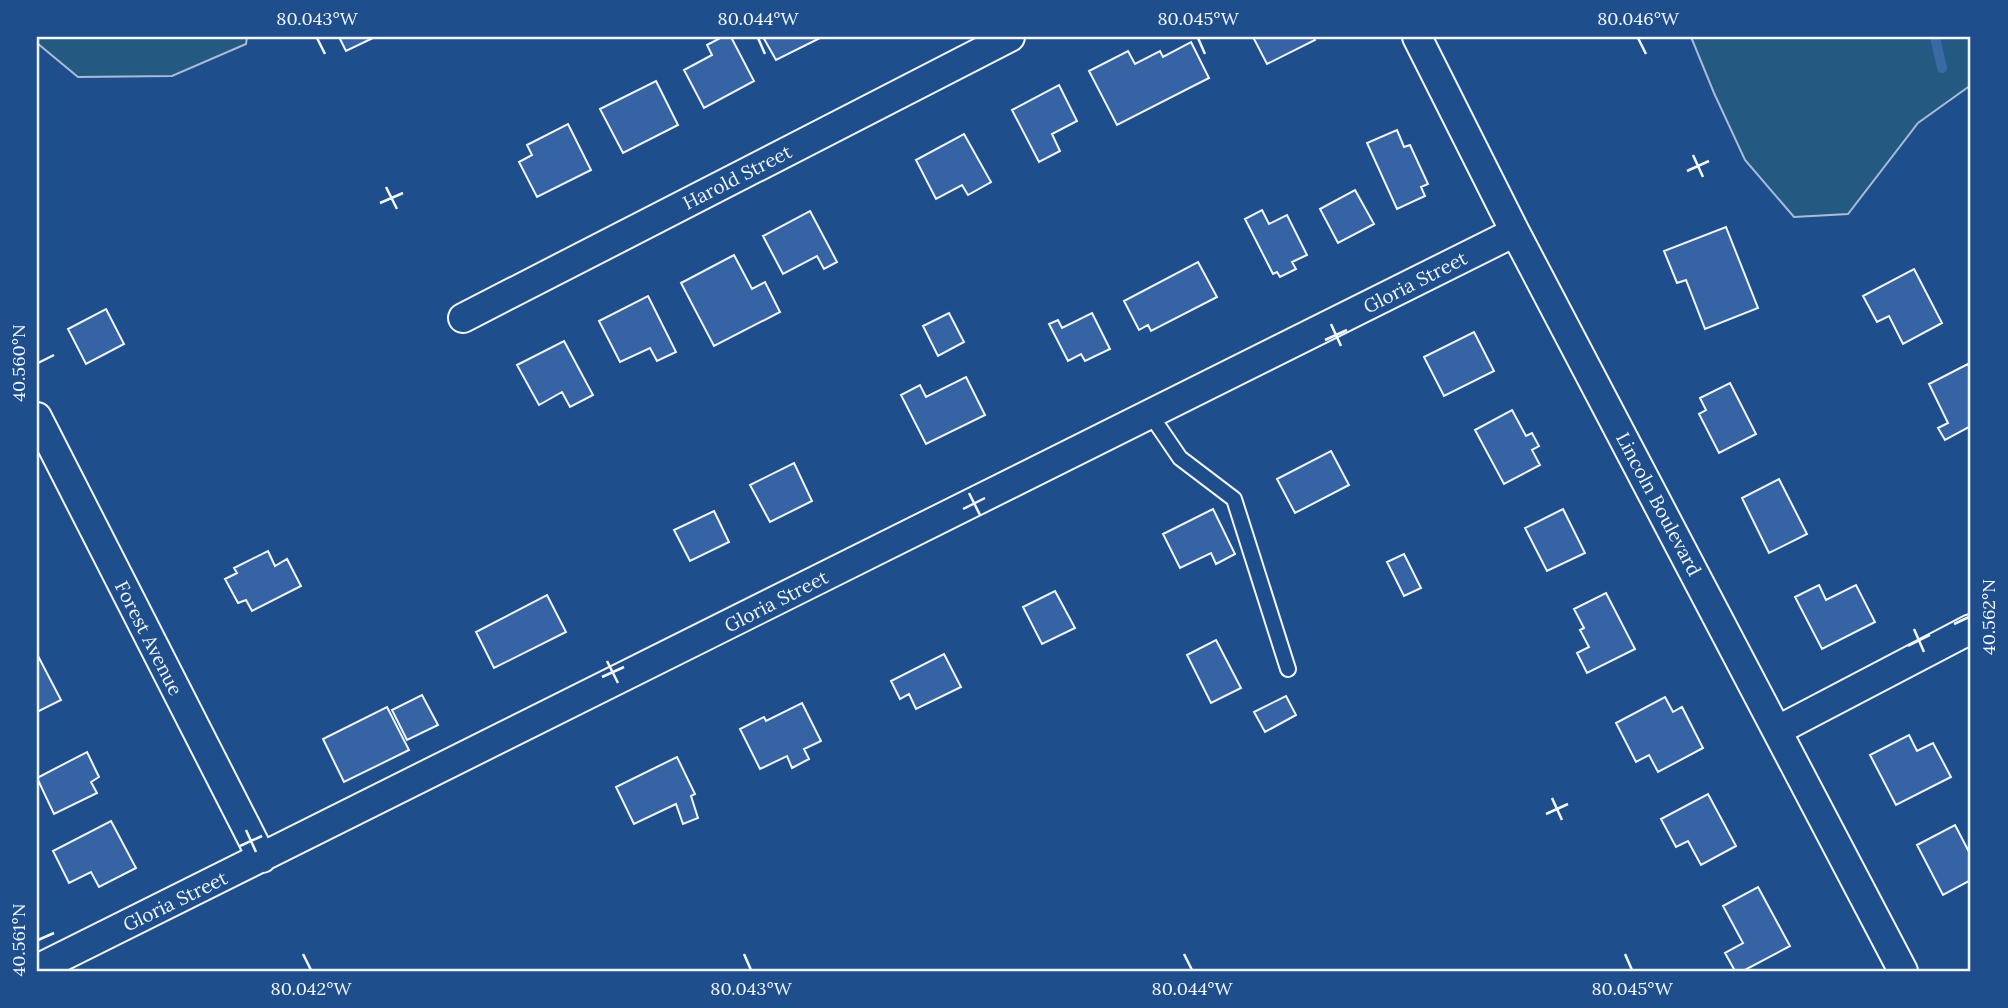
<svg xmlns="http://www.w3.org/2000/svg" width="2008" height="1008" font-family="Lora,serif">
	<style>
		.green { fill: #245a82; stroke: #a8bbd7; stroke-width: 2 }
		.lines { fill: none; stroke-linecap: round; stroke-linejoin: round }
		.stream { stroke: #3b69a3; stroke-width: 10 }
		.building { fill: #3563a3; stroke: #f2f6ff; stroke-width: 2 }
		.service-casing { stroke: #f2f6ff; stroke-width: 18 }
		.minor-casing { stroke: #f2f6ff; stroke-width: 32 }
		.service { stroke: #1f4e8c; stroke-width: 14 }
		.minor { stroke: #1f4e8c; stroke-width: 28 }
		.ticks { fill: none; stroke: #f2f6ff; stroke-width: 2.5 }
		.labels { text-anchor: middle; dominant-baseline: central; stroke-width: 5; stroke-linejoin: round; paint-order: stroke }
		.street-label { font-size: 19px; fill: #f2f6ff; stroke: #1f4e8c }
		.neatline { fill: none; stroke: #f2f6ff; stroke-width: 2.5 }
		.ticks-label { font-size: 18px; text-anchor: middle; fill: #f2f6ff }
	</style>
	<rect width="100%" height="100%" fill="#1f4e8c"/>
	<path class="green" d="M37 37H247L246 44 172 76 78 77 37 43Z
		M1691 37H1971V85L1918 123 1848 214 1794 217 1745 160 1714 93Z"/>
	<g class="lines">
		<path class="stream" d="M1935 37 1942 68"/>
	</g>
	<path class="building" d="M339 37H375L346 51Z
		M722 37H731L754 81 704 108 684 70 712 55 707 45Z
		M763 37H822L776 60Z
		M1253 37H1314L1315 40 1267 64Z
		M1191 42 1209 78 1117 125 1089 71 1128 51 1135 64 1160 51 1163 57Z
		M656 81 678 125 623 153 600 109Z
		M1059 85 1077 121 1052 134 1060 151 1039 162 1012 110Z
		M568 124 591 170 537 197 519 162 532 155 527 145Z
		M1397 130 1404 147 1410 145 1428 184 1421 187 1425 196 1397 209 1367 143Z
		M964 134 991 182 968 195 962 185 936 199 916 160Z
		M1355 190 1374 224 1338 243 1320 209Z
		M1262 210 1269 224 1287 215 1307 255 1292 262 1296 269 1280 277 1277 272 1273 274 1245 219Z
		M810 211 837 262 824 269 817 256 783 274 763 236Z
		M1726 227 1758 308 1705 329 1686 280 1677 283 1664 251Z
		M734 255 752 289 765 282 780 312 714 346 681 283Z
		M1198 262 1217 297 1151 331 1148 325 1139 330 1124 301Z
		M1914 269 1942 323 1903 344 1889 316 1877 322 1863 296Z
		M648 296 676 352 657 361 650 348 620 362 599 321Z
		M106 309 124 344 86 364 68 329Z
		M949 313 964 342 938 356 923 326Z
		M1092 313 1110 349 1085 361 1081 354 1068 361 1049 324 1058 320 1062 328Z
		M1474 332 1494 371 1444 396 1424 357Z
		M564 341 593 395 570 407 562 392 539 405 517 365Z
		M1968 364 1971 371V426L1945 440 1938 428 1948 423 1929 384Z
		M966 377 985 415 926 444 901 395 920 385 926 397Z
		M1730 383 1756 434 1719 453 1699 414 1706 410 1700 398Z
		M1512 410 1526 436 1532 433 1539 446 1532 450 1540 465 1504 484 1475 430Z
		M1331 451 1349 485 1295 513 1277 479Z
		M794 463 812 501 770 522 750 485Z
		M1779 479 1807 534 1769 553 1742 498Z
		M1213 509 1235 554 1216 564 1211 553 1180 568 1163 534Z
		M1563 509 1585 553 1547 571 1525 528Z
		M714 511 729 542 690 561 674 530Z
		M268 551 275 566 287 559 301 586 252 611 246 600 238 603 225 579 237 573 234 568Z
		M1404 554 1421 588 1404 596 1387 562Z
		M1819 585 1826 600 1856 585 1875 622 1822 649 1795 597Z
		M1055 591 1075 628 1042 644 1023 607Z
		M1606 593 1635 649 1587 673 1577 653 1589 647 1580 630 1584 628 1574 609Z
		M547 595 566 632 494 668 476 632Z
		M1216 640 1241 688 1211 703 1187 655Z
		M37 654 61 700 37 712Z
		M944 654 961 687 916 709 909 694 900 699 891 681Z
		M422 695 438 725 407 740 392 710Z
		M1286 696 1296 715 1265 732 1254 712Z
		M1665 697 1673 712 1682 707 1703 748 1658 772 1649 755 1636 762 1616 723Z
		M802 703 821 741 804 749 809 759 792 768 787 756 760 769 740 729 764 717 766 721Z
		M387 707 409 750 344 782 323 739Z
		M1909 735 1917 751 1933 743 1951 777 1896 805 1870 755Z
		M87 752 99 777 91 782 97 793 54 814 37 778Z
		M677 757 695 794 691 796 698 818 683 824 676 804 634 824 616 787Z
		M1708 794 1736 846 1701 865 1688 841 1676 847 1661 819Z
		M111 821 136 868 99 887 91 872 69 883 53 851Z
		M1955 825 1969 852 1971 851V880L1943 895 1917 845Z
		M1758 887 1790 946 1743 971H1735L1725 953 1743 943 1723 906Z"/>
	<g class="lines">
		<defs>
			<path id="service" d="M1150 414 1180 458 1234 499 1288 669"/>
			<path id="minor" d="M1417 37 1515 232 1903 971
				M463 318 1010 37
				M37 417 262 858
				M1778 730 1971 629
				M37 969 1515 232"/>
		</defs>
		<use href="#service" class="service-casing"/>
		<use href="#minor" class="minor-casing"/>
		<use href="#service" class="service"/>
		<use href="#minor" class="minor"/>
	</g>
	<path class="ticks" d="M317 38 325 54M758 38 765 54M1198 38 1205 54M1638 38 1646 54M1693 155 1703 177M1687 171 1709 161M386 187 397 209M380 203 403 193M1331 324 1341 346M1325 340 1347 330M38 363 54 355M969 493 980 515M963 509 985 498M1954 624 1969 617M1914 629 1924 652M1908 646 1930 635M607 661 618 683M602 677 624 667M1552 798 1562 820M1546 814 1568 804M246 830 256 852M240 846 262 836M38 940 54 933M303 954 311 970M744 954 751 970M1184 954 1192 970M1625 954 1632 970"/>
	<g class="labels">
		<g class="street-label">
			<text transform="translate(737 177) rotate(-27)">Harold Street</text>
			<text transform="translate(1415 282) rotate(-27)">Gloria Street</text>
			<text transform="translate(1659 504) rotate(62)">Lincoln Boulevard</text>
			<text transform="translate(776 601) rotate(-27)">Gloria Street</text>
			<text transform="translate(149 638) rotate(63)">Forest Avenue</text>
			<text transform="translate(175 901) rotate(-26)">Gloria Street</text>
		</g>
	</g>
	<rect width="2008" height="1008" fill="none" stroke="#1f4e8c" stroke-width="77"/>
	<rect x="38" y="38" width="1931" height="932" class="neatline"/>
	<g class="ticks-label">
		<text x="317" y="25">80.043°W</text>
		<text x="758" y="25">80.044°W</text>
		<text x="1198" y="25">80.045°W</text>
		<text x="1638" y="25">80.046°W</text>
		<text transform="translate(19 363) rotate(-90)" y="6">40.560°N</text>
		<text transform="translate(1989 617) rotate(-90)" y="6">40.562°N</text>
		<text transform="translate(19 940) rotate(-90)" y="6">40.561°N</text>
		<text x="311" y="995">80.042°W</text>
		<text x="751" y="995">80.043°W</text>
		<text x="1192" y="995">80.044°W</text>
		<text x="1632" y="995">80.045°W</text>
	</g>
</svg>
